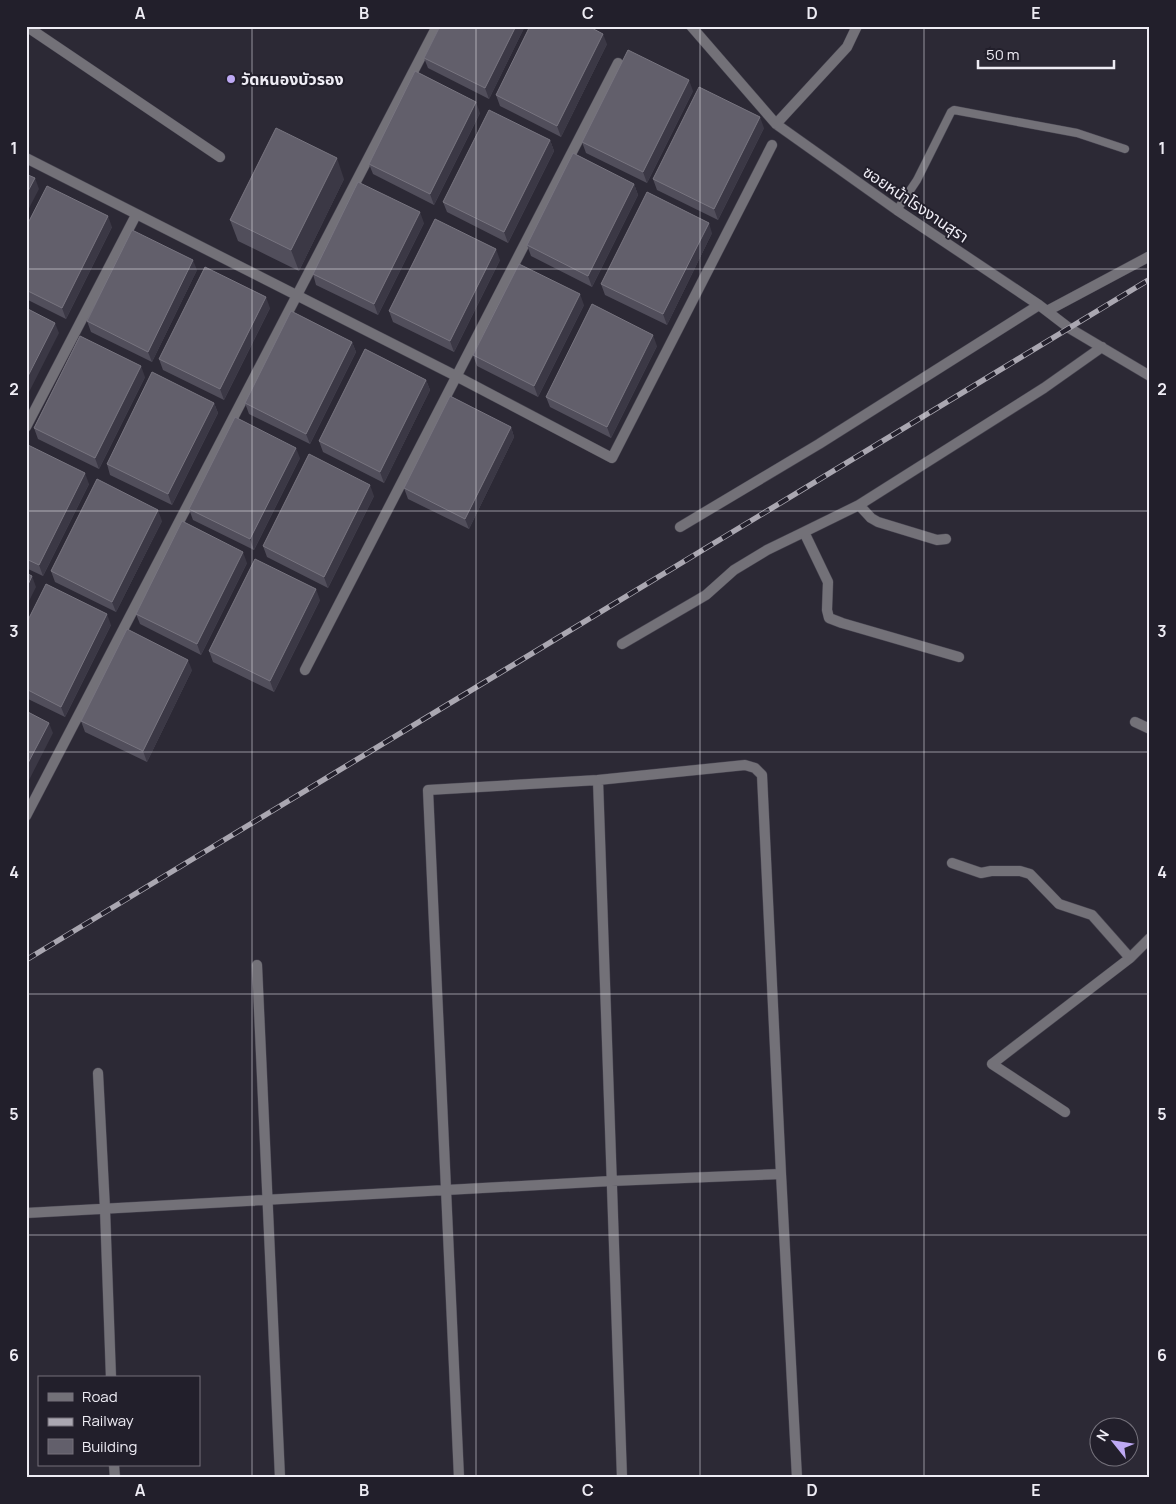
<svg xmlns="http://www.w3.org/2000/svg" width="1176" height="1504" font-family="Manrope,'Noto Sans Thai',sans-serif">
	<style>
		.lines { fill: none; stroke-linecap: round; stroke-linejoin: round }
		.service-casing { stroke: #474450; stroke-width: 9 }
		.minor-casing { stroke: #474450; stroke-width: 11 }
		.service { stroke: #737178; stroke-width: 8 }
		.minor { stroke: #737178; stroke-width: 10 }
		.rail-casing { stroke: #aaa7b1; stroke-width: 5.5 }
		.rail { stroke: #221f2b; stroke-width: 4; stroke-dasharray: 11; stroke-linecap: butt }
		.wall { fill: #514e5b }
		.shaded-wall { fill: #3b3845 }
		.building { fill: #625f6b; stroke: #787580 }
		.grid { fill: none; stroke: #eeecf4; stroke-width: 1; stroke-opacity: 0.55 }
		.poi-dot { fill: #bea9f4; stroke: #221f2b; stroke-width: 2 }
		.labels { text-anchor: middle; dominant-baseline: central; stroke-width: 4; stroke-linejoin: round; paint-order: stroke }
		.poi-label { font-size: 16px; font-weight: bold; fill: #eeecf4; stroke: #221f2b; text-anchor: start }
		.street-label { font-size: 16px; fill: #eeecf4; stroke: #221f2b }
		.neatline { fill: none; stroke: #eeecf4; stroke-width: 2 }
		.grid-label { font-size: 16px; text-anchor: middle; font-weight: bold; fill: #eeecf4 }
	</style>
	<rect width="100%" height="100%" fill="#2c2935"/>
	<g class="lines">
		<defs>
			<path id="service" d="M897 210 917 180 951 112 954 110 1077 133 1125 149"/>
			<path id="minor" d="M26 26 220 157
				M691 26 776 124 897 210 1039 305 1069 328 1150 376
				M776 124 847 47 857 26
				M26 158 456 376 612 458 772 145
				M1047 311 1150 256
				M26 427 136 215
				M859 505 804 532 828 582 827 610 829 618 842 623 959 657
				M680 527 819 444 1039 305
				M946 539 937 540 878 522 871 518 859 505 1044 388 1102 347
				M622 644 706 595 734 570 767 550 804 532
				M305 670 618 63
				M1135 722 1150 729
				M598 780 745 765 755 768 762 775 781 1174
				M26 816 437 26
				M952 863 981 873 991 871H1020L1030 874 1059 904 1092 915 1130 958
				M257 965 280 1478
				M98 1073 105 1209 111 1378
				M1065 1112 992 1064 1130 958 1150 938
				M26 1213 611 1181 781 1174 797 1478
				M114 1465 115 1478
				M459 1478 428 790 598 780 622 1478"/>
		</defs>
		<use href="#service" class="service-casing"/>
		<use href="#minor" class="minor-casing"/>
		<use href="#service" class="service"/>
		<use href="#minor" class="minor"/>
		<defs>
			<path id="rail" d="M26 960 1150 279"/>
		</defs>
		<use href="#rail" class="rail-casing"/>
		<use href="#rail" class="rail"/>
	</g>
	<path class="wall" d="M440 26H525L489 99 428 68 424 58Z
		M607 44 561 137 500 106 496 95Z
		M693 91 647 183 586 153 582 142Z
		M480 113 434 205 373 174 369 164Z
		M764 128 718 220 657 190 653 179Z
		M550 140 554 151 508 243 447 212 443 202Z
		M344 179 299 271 238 241 230 220Z
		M634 184 638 195 592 287 531 256 527 245Z
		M424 223 378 315 316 285 313 274Z
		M26 227H112L66 319 26 299Z
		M712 233 667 325 605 295 601 284Z
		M500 260 454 352 393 322 389 311Z
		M197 270 152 362 91 332 87 321Z
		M584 305 538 397 477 366 473 355Z
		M270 308 224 400 163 370 159 359Z
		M352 342 356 352 310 444 249 414 245 403Z
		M657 346 611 438 550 407 546 397Z
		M145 377 99 469 38 439 34 428Z
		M426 380 430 390 384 483 323 452 319 441Z
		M214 403 218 413 172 505 110 475 107 464Z
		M511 427 514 437 469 529 408 499 404 488Z
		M26 444 89 484 43 576 26 568Z
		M300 458 254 550 193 520 189 509Z
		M374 496 328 588 267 557 263 546Z
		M162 521 116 612 55 582 51 571Z
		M247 563 201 655 140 624 136 614Z
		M320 600 274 692 213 662 209 651Z
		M26 624 111 625 65 717 26 698Z
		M192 670 147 762 85 732 81 721Z"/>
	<path class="shaded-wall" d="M516 26H525L489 99 485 88Z
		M603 34 607 44 561 137 557 126Z
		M689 80 693 91 647 183 643 172Z
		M476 102 480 113 434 205 430 194Z
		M760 117 764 128 718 220 714 209Z
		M550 140 554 151 508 243 504 232Z
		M337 158 344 179 299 271 291 250Z
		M35 178 39 189 26 214V195Z
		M634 184 638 195 592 287 588 276Z
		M420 212 424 223 378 315 374 304Z
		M108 216 112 227 66 319 62 308Z
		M709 223 712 233 667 325 663 314Z
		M496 249 500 260 454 352 450 341Z
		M193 260 197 270 152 362 148 352Z
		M580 294 584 305 538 397 534 386Z
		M266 297 270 308 224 400 220 389Z
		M55 323 59 333 26 398V380Z
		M653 335 657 346 611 438 607 427Z
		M352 342 356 352 310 444 306 434Z
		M141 366 145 377 99 469 95 458Z
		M426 380 430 390 384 483 380 472Z
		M214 403 218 413 172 505 168 494Z
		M511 427 514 437 469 529 465 519Z
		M296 448 300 458 254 550 250 539Z
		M85 473 89 484 43 576 39 565Z
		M370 485 374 496 328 588 324 577Z
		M158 510 162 521 116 612 112 602Z
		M243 552 247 563 201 655 197 644Z
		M32 576 36 587 26 607V589Z
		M316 589 320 600 274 692 270 681Z
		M107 614 111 625 65 717 61 707Z
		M188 660 192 670 147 762 143 751Z
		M49 723 53 733 26 786V767Z"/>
	<path class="building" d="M440 26H516L485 88 424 58Z
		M530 26H588L603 34 557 126 496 95Z
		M628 50 689 80 643 172 582 142Z
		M415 71 476 102 430 194 369 164Z
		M699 87 760 117 714 209 653 179Z
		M489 110 550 140 504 232 443 202Z
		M276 128 337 158 291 250 230 220Z
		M573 153 634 184 588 276 527 245Z
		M26 174 35 178 26 195Z
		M358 182 420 212 374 304 313 274Z
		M47 186 108 216 62 308 26 290V227Z
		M647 192 709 223 663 314 601 284Z
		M435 219 496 249 450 341 389 311Z
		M132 230 193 260 148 352 87 321Z
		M519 264 580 294 534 386 473 355Z
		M205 267 266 297 220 389 159 359Z
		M592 304 653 335 607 427 546 397Z
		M26 308 55 323 26 380Z
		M291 311 352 342 306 434 245 403Z
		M80 336 141 366 95 458 34 428Z
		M365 349 426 380 380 472 319 441Z
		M152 372 214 403 168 494 107 464Z
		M450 396 511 427 465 519 404 488Z
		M235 417 296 448 250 539 189 509Z
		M26 444 85 473 39 565 26 559Z
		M309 454 370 485 324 577 263 546Z
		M97 479 158 510 112 602 51 571Z
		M182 521 243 552 197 644 136 614Z
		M255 559 316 589 270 681 209 651Z
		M26 573 32 576 26 589Z
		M46 584 107 614 61 707 26 689V624Z
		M127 629 188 660 143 751 81 721Z
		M26 711 49 723 26 767Z"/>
	<path class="grid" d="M252 26V1478M476 26V1478M700 26V1478M924 26V1478M26 269H1150M26 511H1150M26 752H1150M26 994H1150M26 1235H1150"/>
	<circle class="poi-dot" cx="231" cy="79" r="5"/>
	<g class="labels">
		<g class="poi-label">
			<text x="241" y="79">วัดหนองบัวรอง</text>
		</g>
		<g class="street-label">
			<text transform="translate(916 204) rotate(34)">ซอยหน้าโรงงานสุรา</text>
		</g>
	</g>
	<rect width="1176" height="1504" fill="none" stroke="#221f2b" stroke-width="55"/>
	<rect x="38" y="1376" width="162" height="90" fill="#221f2b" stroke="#74717b"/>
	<rect x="48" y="1393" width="25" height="8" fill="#737178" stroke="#74717b"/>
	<text x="82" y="1402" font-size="15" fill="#eeecf4">Road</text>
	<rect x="48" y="1418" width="25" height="8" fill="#aaa7b1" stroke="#74717b"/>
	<text x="82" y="1426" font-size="15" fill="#eeecf4">Railway</text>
	<rect x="48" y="1439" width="25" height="15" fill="#625f6b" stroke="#74717b"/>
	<text x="82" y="1452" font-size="15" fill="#eeecf4">Building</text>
	<g transform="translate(1114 1442) rotate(300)"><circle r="24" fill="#221f2b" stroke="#74717b"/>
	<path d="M0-4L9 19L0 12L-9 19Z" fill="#bea9f4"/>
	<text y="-8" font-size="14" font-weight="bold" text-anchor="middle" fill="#eeecf4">N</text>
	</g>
	<path d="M978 60v8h136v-8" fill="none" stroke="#eeecf4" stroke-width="2.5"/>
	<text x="986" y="60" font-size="15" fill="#eeecf4" stroke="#221f2b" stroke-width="4" paint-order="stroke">50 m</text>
	<rect x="28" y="28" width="1120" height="1448" class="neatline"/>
	<g class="grid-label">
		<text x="140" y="19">A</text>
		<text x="364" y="19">B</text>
		<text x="588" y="19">C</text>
		<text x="812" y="19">D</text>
		<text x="1036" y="19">E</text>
		<text x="14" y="154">1</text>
		<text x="1162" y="154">1</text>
		<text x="14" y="395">2</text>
		<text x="1162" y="395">2</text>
		<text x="14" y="637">3</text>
		<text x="1162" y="637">3</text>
		<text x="14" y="878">4</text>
		<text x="1162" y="878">4</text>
		<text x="14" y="1120">5</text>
		<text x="1162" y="1120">5</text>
		<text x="14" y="1361">6</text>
		<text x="1162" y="1361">6</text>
		<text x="140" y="1496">A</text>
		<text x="364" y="1496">B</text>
		<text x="588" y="1496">C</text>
		<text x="812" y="1496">D</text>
		<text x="1036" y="1496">E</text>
	</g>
</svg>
